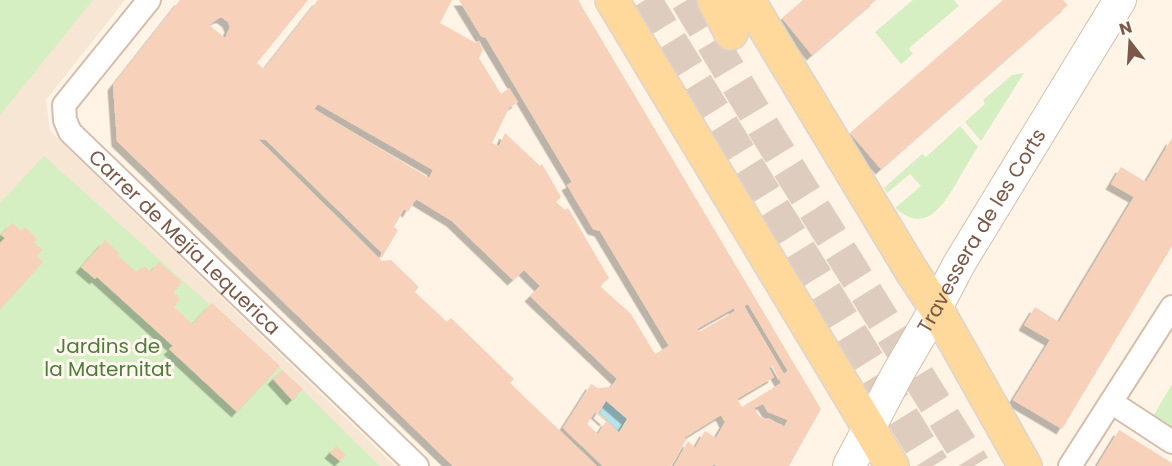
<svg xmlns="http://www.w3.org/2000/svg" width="1172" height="466" font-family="Poppins,sans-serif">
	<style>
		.residential { fill: #f7e6d3 }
		.green { fill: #d5eec2 }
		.water { fill: #b7e5eb; stroke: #9cd5de; stroke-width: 1.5 }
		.building { fill: #f7d1ba; fill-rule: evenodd; filter: url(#shadow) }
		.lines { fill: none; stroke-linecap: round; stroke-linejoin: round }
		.primary-tunnel { stroke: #decdbe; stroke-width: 33; stroke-dasharray: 33 16; stroke-linecap: butt }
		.street-casing { stroke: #d5bdac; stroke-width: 26 }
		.secondary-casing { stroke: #d8bda9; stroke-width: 34 }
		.primary-casing { stroke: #ddd4cf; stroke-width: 36 }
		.street { stroke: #fff; stroke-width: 22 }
		.secondary { stroke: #fff; stroke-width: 32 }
		.primary { stroke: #ffd89c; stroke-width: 33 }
		.labels { text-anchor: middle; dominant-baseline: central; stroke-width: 6; stroke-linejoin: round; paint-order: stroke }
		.street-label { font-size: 20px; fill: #7b5847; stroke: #fff8ee }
		.park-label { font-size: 20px; fill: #507c3b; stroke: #fff8ee }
	</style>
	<defs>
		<filter id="shadow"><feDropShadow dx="-5.5" dy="5.5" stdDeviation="0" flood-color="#0004"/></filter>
	</defs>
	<rect width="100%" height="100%" fill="#fff4e5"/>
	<path class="residential" d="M0 0H125L46 100 50 131 395 466H0Z"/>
	<path class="green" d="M0 0H93L0 115Z
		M913 0H954L959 6 909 48 913 54 901 64 875 32Z
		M1024 73 981 141 965 122 985 104 983 100 1012 75Z
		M960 126 978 147C970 159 963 171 956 184 941 208 925 234 895 208L921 186 910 174 887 193 884 188 922 154 926 157Z
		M44 156 278 366 380 466H0V203Z
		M1172 384V433L1151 420Z"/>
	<path class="water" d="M606 401 627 419 619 432 599 413Z"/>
	<path class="building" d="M180 0H308L257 63 264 69 318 0H452L440 23 476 43 479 41 483 50 479 58 501 94 509 88 518 102 509 108 492 143 499 146 505 133 540 166 542 164 561 197 556 202 565 210 568 208 609 278 600 286 631 314 655 354 669 346 600 231 593 229 567 185 572 182 483 33 485 38 481 36 459 0H578L821 409 789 466H716L714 464 712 466H674L688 441 695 448 705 431 716 438 725 422 721 415 684 438 686 440 671 466H603L563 428 591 384 598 388 611 387 617 379 530 296 540 286 524 270 513 280 452 221 416 199 408 212 404 209 394 227 398 230 381 259V252L266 140 258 139 382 261 391 260 419 287 415 292 447 322 451 318 514 379 510 383 597 466H453L117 141 113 85ZM219 18H223L228 22 230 27 225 38 209 25ZM318 104 433 170 429 178 314 109ZM748 304 788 371 784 374 744 306ZM734 308 735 311 699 332 697 329ZM772 366 781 383 742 407 737 399 774 377 769 368ZM606 401 627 419 619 432 607 420 598 434 587 424 595 412 605 421 606 419 599 413ZM763 404 768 412 788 420 784 427 768 418 767 420 759 416 754 408Z
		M803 0H876L812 55 782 18Z
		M1003 0H1063L1068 5 881 169 850 133Z
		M1172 138V246L1062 429 1013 400 1050 340 1024 325 1035 307 1059 322 1134 197 1111 184 1121 167 1146 182Z
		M12 223 21 231 25 227 37 239 34 242 42 250 37 256 43 262 0 309V243L5 238 1 235Z
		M105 240 119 253 117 255 136 272 141 268 146 267 150 272 159 262 182 282 173 293 178 296 179 301 174 307 192 324 212 303 280 366 237 412 169 349 173 346 97 277 95 279 81 267Z
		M282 370 303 389 292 400 273 379Z
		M1119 430 1172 463V466H1097Z
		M336 446 346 455 340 461 330 453Z"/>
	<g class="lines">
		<path class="primary-tunnel" d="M645 0 933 466
			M687 0 765 130 974 466"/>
		<defs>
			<g id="street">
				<path id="s1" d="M149 0 64 105 65 120 70 132 417 466"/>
				<path d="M1111 402 1172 442"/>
				<path d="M1070 466 1172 307"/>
			</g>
			<g id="secondary">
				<path id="s2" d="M849 466 898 373 936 308 959 264 1120 0"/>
			</g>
			<path id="primary" d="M612 0 892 466
				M714 0 731 33
				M748 0 911 270 936 308 1025 466"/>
		</defs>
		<use href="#street" class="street-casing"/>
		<use href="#secondary" class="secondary-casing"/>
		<use href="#primary" class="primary-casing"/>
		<use href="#street" class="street"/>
		<use href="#secondary" class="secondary"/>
		<use href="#primary" class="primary"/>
	</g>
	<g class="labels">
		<g class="street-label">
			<text stroke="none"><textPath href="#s2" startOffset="270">Travessera de les Corts</textPath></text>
			<text stroke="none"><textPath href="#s1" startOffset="322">Carrer de Mejía Lequerica</textPath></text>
		</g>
		<g class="park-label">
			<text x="108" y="346">Jardins de<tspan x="108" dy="23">la Maternitat</tspan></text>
		</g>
	</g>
	<g transform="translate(1130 42) rotate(343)" stroke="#fff8ee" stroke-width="4.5" paint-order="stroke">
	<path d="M0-4.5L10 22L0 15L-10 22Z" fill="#7b5847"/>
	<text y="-9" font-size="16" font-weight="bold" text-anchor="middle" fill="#7b5847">N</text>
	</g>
</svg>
